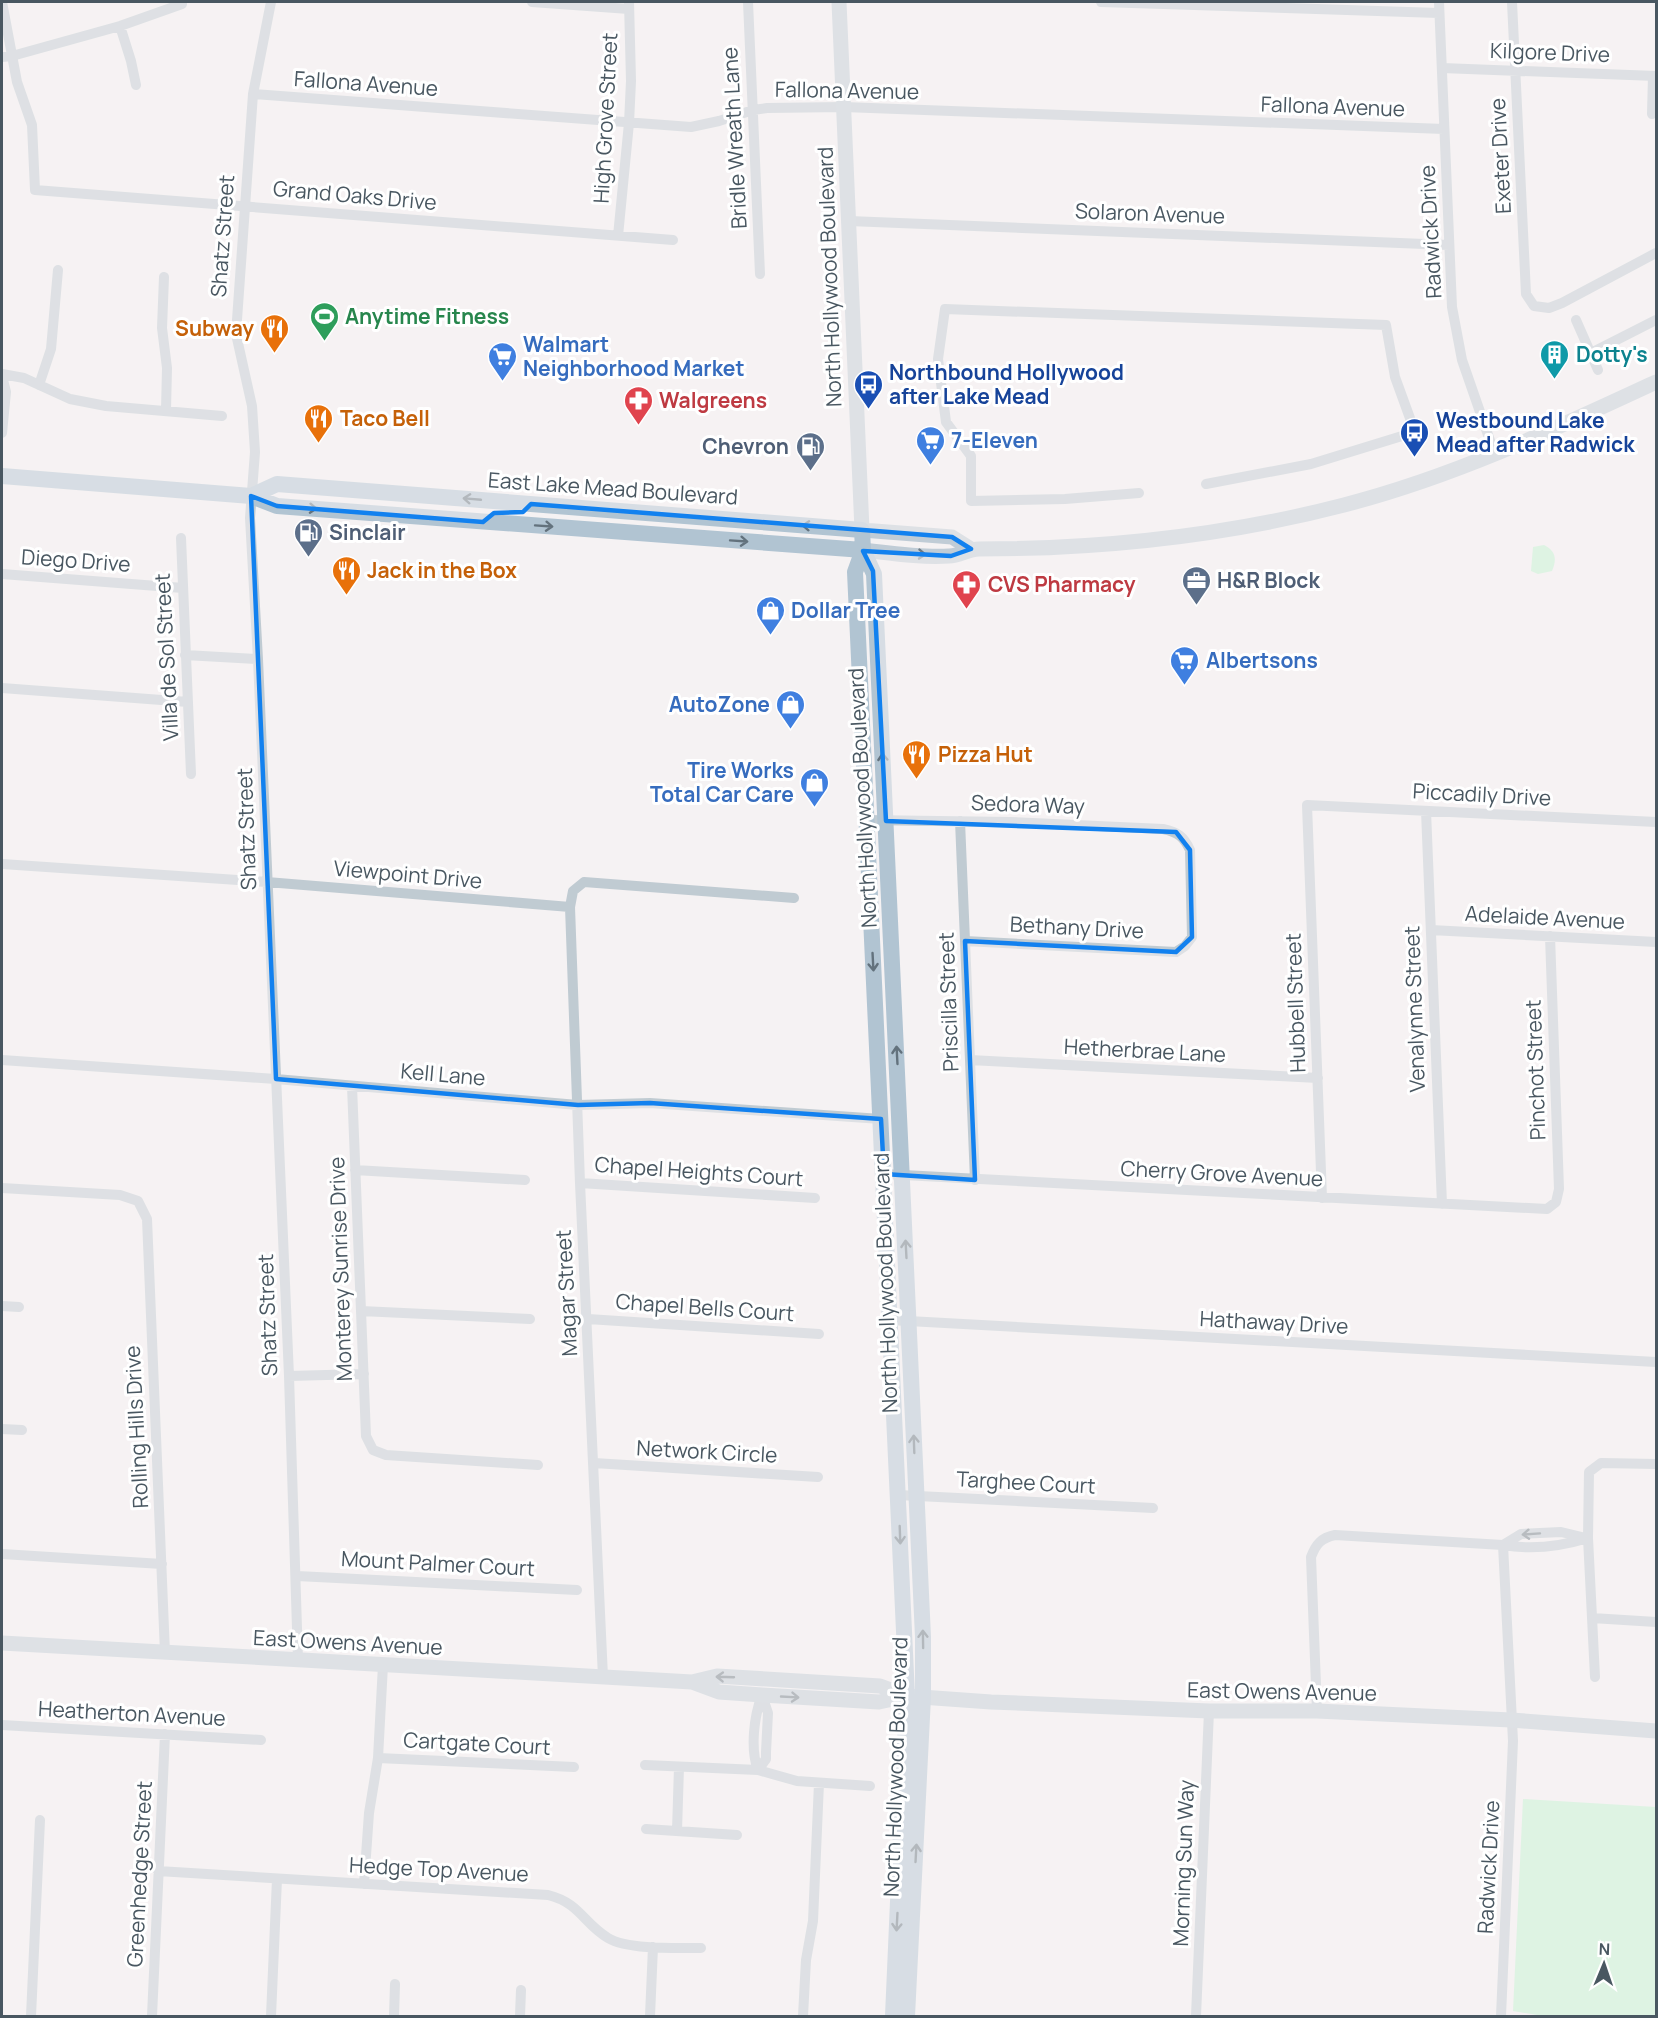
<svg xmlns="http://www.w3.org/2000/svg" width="1658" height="2018" font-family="Manrope,sans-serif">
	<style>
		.green { fill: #c1f3d1 }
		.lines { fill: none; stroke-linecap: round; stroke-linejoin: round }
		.street { stroke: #c0cbd2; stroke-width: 10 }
		.secondary { stroke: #c0ccd6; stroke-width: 15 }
		.primary { stroke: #b1c4d2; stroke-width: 16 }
		.oneway { stroke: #63727d }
		.oneway2 { stroke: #6d7a84 }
		.oneway3 { stroke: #6d7a83 }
		.marked { fill: none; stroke: #1281ef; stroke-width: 4.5; stroke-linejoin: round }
		.labels { text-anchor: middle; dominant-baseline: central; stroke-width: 6; stroke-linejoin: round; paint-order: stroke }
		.street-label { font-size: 21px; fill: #495761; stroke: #fff }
		.leisure-label { font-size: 21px; font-weight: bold; fill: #27864d; stroke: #fff; text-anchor: start }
		.food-label { font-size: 21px; font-weight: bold; fill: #c56008; stroke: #fff; text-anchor: start }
		.shop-label { font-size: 21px; font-weight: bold; fill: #366cbe; stroke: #fff; text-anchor: start }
		.culture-label { font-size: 21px; font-weight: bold; fill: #0d838f; stroke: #fff; text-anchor: start }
		.transit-label { font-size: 21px; font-weight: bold; fill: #164399; stroke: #fff; text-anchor: start }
		.health-label { font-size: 21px; font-weight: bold; fill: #be3a42; stroke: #fff; text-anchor: start }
		.service-label { font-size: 21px; font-weight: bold; fill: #4e5e75; stroke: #fff; text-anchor: start }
	</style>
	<rect width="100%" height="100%" fill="#f5f2f3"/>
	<path class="green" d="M1544 545C1556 551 1557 559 1552 571L1538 574 1531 571 1533 547Z
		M1523 1799 1656 1807V2016H1543L1513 2011Z"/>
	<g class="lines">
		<path class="street" d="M2 2 17 82 32 125 35 190 673 240
			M271 2 253 94 236 334 252 406 255 452 250 518 258 659 289 1376 298 1660
			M532 2 629 9
			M748 2 760 274
			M1101 2 1439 13
			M1439 2 1452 307 1462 360 1495 455
			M1512 2 1526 294 1534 306 1549 308 1562 303 1656 253
			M120 26 131 61 136 85
			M2 57 12 56 120 26 182 4
			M1442 68 1656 76
			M253 94 691 127 719 121 753 110 767 108 844 107 1444 129
			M1652 114 1653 76
			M849 221 1449 245
			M618 236 629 123 631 81 629 2
			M164 277 162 328 167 368 166 410
			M1576 320 1598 370
			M1591 353 1656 320
			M2 374 24 378 70 399 106 406 222 416
			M2 376 6 392 2 433
			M39 385 51 349 58 270
			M1139 493 1065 499 971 501V456L946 422 938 359 945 309 1386 325 1395 377 1415 432 1311 464 1206 484
			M181 538 191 774
			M2 574 183 588
			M185 655 258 659
			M2 688 188 702
			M1426 811 1442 1204
			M866 820 1010 822 1163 829C1178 832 1184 837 1190 850L1192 937 1185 946 1176 952 965 941
			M960 821 975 1180
			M2 864 267 882 570 907 573 891 584 882 794 898
			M570 907 580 1183 603 1677
			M1431 930 1656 942
			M2 1060 276 1079 578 1105 650 1103 881 1119
			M970 1060 1318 1078
			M352 1086 366 1436 373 1450 386 1455 538 1465
			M355 1170 525 1180
			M884 1174 1547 1209 1556 1202 1559 1189 1550 936
			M580 1183 815 1198
			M2 1188 120 1195 138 1201 147 1219 165 1653
			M1322 1198 1307 805 1656 822
			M2 1306 19 1307
			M361 1311 530 1319
			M588 1319 819 1334
			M890 1320 1656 1362
			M289 1376 364 1374
			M2 1429 22 1430
			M594 1463 818 1477
			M898 1495 1153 1508
			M1503 1545 1521 1534 1561 1532 1586 1538
			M2 1554 162 1564
			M297 1576 577 1590
			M1592 1618 1656 1622
			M1595 1677 1588 1538 1589 1472 1601 1463 1656 1464
			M1317 1711 1311 1557C1316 1544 1321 1538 1335 1535L1503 1545C1532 1550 1559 1547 1588 1538
			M2 1725 261 1740
			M378 1758 574 1767
			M645 1765 758 1770 797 1781 870 1786
			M758 1770 766 1759V1752L768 1713 762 1695
			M758 1770C750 1749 754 1716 762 1695
			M646 1829 737 1835
			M677 1831 679 1767
			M158 1871 548 1895C580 1903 583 1923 608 1938 628 1950 677 1948 701 1948
			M364 1884 369 1813 378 1758 383 1665
			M31 2016 40 1820
			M152 2016 165 1734
			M271 2016 277 1879
			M394 2016 395 1984
			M520 2016 521 1990
			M650 2016 653 1947
			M803 2016 806 1960 813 1921 819 1783
			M1196 2016 1209 1711
			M1501 2016 1513 1741 1503 1545"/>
		<path class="secondary" d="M839 2 862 530 952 537 971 549
			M863 550C890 553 922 558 949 556 960 556 968 549 979 549 1102 549 1225 536 1344 505 1453 477 1555 429 1656 382
			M2 1643 692 1682 717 1676 880 1686 907 1696 991 1702 1209 1711H1317L1511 1720 1656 1731
			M692 1682 719 1692 762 1695 879 1702 907 1696"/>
		<path class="primary" d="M2 476 251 496 277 506 863 550
			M251 496 277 484 862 530 863 550 855 572 907 1696 893 2016
			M863 550 874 574 923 1637V1697L907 2016"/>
	</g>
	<defs><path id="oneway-shaft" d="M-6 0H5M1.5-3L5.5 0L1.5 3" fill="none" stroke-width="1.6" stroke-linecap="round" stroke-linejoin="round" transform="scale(1.5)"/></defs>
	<g class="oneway">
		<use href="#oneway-shaft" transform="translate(472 499) rotate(-175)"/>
		<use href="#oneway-shaft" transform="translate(308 508) rotate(4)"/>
		<use href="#oneway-shaft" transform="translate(544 526) rotate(4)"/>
		<use href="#oneway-shaft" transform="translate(811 526) rotate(-176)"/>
		<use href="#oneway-shaft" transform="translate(739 541) rotate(4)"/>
		<use href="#oneway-shaft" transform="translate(883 762) rotate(-93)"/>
		<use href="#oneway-shaft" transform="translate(873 962) rotate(87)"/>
		<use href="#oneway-shaft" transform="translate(897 1055) rotate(-93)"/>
		<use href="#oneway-shaft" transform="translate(906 1249) rotate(-93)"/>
		<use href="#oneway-shaft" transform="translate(914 1444) rotate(-92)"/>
		<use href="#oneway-shaft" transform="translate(900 1535) rotate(88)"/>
		<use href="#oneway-shaft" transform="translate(923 1639) rotate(-91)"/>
		<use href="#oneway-shaft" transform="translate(916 1853) rotate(-87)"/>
		<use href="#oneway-shaft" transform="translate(897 1922) rotate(93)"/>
	</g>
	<g class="oneway2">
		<use href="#oneway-shaft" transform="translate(917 554) rotate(3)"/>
		<use href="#oneway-shaft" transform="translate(725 1677) rotate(-178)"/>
		<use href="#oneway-shaft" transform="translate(790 1697) rotate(3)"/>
	</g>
	<use class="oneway3" href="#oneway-shaft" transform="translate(1531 1534) rotate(176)"/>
	<path d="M0 0H1658V2018H0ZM251 496 277 506 483 522 494 513 523 512 531 504 952 537 971 549 951 556 863 551 873 571 886 821 1176 832 1190 850 1192 937 1176 952 965 941 975 1180 884 1174 881 1119 650 1103 578 1105 276 1079Z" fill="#f5f2f3" fill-opacity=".55" fill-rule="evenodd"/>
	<path class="marked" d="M251 496 277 506 483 522 494 513 523 512 531 504 952 537 971 549 951 556 863 551 873 571 886 821 1176 832 1190 850 1192 937 1176 952 965 941 975 1180 884 1174 881 1119 650 1103 578 1105 276 1079Z"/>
	<defs>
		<symbol id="stadium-pin" viewBox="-11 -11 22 30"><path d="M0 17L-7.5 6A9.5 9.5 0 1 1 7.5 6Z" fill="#2e9e5b" stroke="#fff"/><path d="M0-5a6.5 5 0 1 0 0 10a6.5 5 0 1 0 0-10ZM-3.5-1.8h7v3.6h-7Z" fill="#fff"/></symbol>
		<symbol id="restaurant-pin" viewBox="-11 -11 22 30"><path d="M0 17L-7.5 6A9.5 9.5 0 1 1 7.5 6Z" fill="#e8710a" stroke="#fff"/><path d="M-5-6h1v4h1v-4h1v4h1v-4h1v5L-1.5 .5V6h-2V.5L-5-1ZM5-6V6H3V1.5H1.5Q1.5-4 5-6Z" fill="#fff"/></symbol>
		<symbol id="building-pin" viewBox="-11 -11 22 30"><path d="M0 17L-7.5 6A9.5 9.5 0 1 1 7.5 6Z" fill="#0f9aa8" stroke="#fff"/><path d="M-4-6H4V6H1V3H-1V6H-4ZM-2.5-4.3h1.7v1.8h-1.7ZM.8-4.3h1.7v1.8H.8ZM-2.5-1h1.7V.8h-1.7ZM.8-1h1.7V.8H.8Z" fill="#fff"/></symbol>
		<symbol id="supermarket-pin" viewBox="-11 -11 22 30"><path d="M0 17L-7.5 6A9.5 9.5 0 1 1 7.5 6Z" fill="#3f7fe0" stroke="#fff"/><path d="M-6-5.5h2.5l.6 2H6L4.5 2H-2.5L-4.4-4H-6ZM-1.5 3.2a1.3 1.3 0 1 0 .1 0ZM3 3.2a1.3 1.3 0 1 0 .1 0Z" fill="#fff"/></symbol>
		<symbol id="bus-pin" viewBox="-11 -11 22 30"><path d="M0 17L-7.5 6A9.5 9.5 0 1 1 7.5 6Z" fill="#1a4fb4" stroke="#fff"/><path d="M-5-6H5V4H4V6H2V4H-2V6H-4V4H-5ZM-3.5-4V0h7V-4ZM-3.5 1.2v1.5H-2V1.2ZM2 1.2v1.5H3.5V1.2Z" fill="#fff"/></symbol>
		<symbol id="pharmacy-pin" viewBox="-11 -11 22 30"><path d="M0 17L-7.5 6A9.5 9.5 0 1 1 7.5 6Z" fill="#e0444e" stroke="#fff"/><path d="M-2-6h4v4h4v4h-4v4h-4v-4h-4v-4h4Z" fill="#fff"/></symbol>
		<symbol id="fuel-pin" viewBox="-11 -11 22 30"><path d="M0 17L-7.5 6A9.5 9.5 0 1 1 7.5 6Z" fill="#5c6f8a" stroke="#fff"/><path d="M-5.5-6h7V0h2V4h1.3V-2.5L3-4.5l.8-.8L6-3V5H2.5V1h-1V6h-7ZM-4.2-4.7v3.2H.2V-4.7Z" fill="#fff"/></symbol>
		<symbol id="office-pin" viewBox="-11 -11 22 30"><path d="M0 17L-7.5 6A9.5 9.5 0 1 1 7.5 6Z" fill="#5c6f8a" stroke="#fff"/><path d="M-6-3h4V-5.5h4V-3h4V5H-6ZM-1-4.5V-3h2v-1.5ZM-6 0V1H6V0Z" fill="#fff"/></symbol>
		<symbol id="shop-pin" viewBox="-11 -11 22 30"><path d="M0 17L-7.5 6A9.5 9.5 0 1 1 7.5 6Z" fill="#3f7fe0" stroke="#fff"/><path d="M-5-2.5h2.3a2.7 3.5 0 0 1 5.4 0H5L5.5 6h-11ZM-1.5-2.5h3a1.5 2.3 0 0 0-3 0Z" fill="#fff"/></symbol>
	</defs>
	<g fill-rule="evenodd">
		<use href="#stadium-pin" x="308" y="300" width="33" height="45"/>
		<use href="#restaurant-pin" x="258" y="312" width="33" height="45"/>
		<use href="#building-pin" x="1538" y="338" width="33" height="45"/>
		<use href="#supermarket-pin" x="486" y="340" width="33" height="45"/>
		<use href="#bus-pin" x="852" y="368" width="33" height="45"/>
		<use href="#pharmacy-pin" x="622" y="384" width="33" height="45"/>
		<use href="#restaurant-pin" x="302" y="402" width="33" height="45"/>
		<use href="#bus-pin" x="1398" y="416" width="33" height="45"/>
		<use href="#supermarket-pin" x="914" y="424" width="33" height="45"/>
		<use href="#fuel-pin" x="794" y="430" width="33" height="45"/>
		<use href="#fuel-pin" x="292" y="516" width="33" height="45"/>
		<use href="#restaurant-pin" x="330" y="554" width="33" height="45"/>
		<use href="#office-pin" x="1180" y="564" width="33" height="45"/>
		<use href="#pharmacy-pin" x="950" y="568" width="33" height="45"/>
		<use href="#shop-pin" x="754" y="594" width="33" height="45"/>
		<use href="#supermarket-pin" x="1168" y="644" width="33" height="45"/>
		<use href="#shop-pin" x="774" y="688" width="33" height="45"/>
		<use href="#restaurant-pin" x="900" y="738" width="33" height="45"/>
		<use href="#shop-pin" x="798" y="766" width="33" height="45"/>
	</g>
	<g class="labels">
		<g class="street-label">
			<text transform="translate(1550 52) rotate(2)">Kilgore Drive</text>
			<text transform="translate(366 83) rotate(4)">Fallona Avenue</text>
			<text transform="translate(847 90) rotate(1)">Fallona Avenue</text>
			<text transform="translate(1333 106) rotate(2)">Fallona Avenue</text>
			<text transform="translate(605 118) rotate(-87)">High Grove Street</text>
			<text transform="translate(734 138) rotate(-93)">Bridle Wreath Lane</text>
			<text transform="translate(1500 156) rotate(-93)">Exeter Drive</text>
			<text transform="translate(355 195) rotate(5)">Grand Oaks Drive</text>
			<text transform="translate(1150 213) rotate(2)">Solaron Avenue</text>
			<text transform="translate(1430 232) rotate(-93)">Radwick Drive</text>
			<text transform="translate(222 236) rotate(-86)">Shatz Street</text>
			<text transform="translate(829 277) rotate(-92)">North Hollywood Boulevard</text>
			<text transform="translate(613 488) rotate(4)">East Lake Mead Boulevard</text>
			<text transform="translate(76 560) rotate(4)">Diego Drive</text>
			<text transform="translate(166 657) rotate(-93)">Villa de Sol Street</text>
			<text transform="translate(1482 794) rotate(3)">Piccadily Drive</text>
			<text transform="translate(862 798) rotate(-93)">North Hollywood Boulevard</text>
			<text transform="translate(1028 804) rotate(2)">Sedora Way</text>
			<text transform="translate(246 829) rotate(-92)">Shatz Street</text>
			<text transform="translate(408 874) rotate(5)">Viewpoint Drive</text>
			<text transform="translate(1545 917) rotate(3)">Adelaide Avenue</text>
			<text transform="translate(1077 927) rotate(3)">Bethany Drive</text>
			<text transform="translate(948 1002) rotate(-92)">Priscilla Street</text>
			<text transform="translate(1295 1003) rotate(-92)">Hubbell Street</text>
			<text transform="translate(1414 1009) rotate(-92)">Venalynne Street</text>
			<text transform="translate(1145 1050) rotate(3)">Hetherbrae Lane</text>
			<text transform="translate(1535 1070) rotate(-92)">Pinchot Street</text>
			<text transform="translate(443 1074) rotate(5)">Kell Lane</text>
			<text transform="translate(699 1171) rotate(4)">Chapel Heights Court</text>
			<text transform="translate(1222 1173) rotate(3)">Cherry Grove Avenue</text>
			<text transform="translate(340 1269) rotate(-92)">Monterey Sunrise Drive</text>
			<text transform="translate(885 1283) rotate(-92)">North Hollywood Boulevard</text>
			<text transform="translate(566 1293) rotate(-93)">Magar Street</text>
			<text transform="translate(705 1307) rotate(4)">Chapel Bells Court</text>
			<text transform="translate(267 1315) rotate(-92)">Shatz Street</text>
			<text transform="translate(1274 1322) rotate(3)">Hathaway Drive</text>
			<text transform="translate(136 1427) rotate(-93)">Rolling Hills Drive</text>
			<text transform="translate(707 1451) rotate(3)">Network Circle</text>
			<text transform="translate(1026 1482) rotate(3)">Targhee Court</text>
			<text transform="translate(438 1563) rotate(3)">Mount Palmer Court</text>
			<text transform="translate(348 1642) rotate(3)">East Owens Avenue</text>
			<text transform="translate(1282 1691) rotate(1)">East Owens Avenue</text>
			<text transform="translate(132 1713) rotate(3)">Heatherton Avenue</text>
			<text transform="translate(477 1743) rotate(3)">Cartgate Court</text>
			<text transform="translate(895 1767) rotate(-88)">North Hollywood Boulevard</text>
			<text transform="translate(1183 1863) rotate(-88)">Morning Sun Way</text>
			<text transform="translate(1488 1867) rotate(-87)">Radwick Drive</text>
			<text transform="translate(439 1869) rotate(3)">Hedge Top Avenue</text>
			<text transform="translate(139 1874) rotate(-87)">Greenhedge Street</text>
		</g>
		<g class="leisure-label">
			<text x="345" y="316">Anytime Fitness</text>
		</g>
		<g class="food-label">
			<text x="254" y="328" text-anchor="end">Subway</text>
			<text x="340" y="418">Taco Bell</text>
			<text x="367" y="570">Jack in the Box</text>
			<text x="938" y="754">Pizza Hut</text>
		</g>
		<g class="shop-label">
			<text x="523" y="344">Walmart<tspan x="523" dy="24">Neighborhood Market</tspan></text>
			<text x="951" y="440">7-Eleven</text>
			<text x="791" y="610">Dollar Tree</text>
			<text x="1206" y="660">Albertsons</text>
			<text x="770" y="704" text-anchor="end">AutoZone</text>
			<text x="794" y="770" text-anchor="end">Tire Works<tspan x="794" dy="24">Total Car Care</tspan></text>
		</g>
		<g class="culture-label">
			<text x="1576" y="354">Dotty's</text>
		</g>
		<g class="transit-label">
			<text x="889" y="372">Northbound Hollywood<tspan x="889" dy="24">after Lake Mead</tspan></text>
			<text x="1436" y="420">Westbound Lake<tspan x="1436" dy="24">Mead after Radwick</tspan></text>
		</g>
		<g class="health-label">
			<text x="659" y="400">Walgreens</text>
			<text x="988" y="584">CVS Pharmacy</text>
		</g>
		<g class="service-label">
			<text x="789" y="446" text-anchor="end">Chevron</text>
			<text x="329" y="532">Sinclair</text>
			<text x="1217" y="580">H&amp;R Block</text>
		</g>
	</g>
	<rect width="1658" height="2018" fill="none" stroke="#495761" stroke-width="6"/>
	<g transform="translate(1604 1964) rotate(2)" stroke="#ffffff" stroke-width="4.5" paint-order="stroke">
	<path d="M0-4.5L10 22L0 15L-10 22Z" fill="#495761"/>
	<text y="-9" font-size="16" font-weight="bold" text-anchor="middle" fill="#495761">N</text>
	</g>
</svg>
